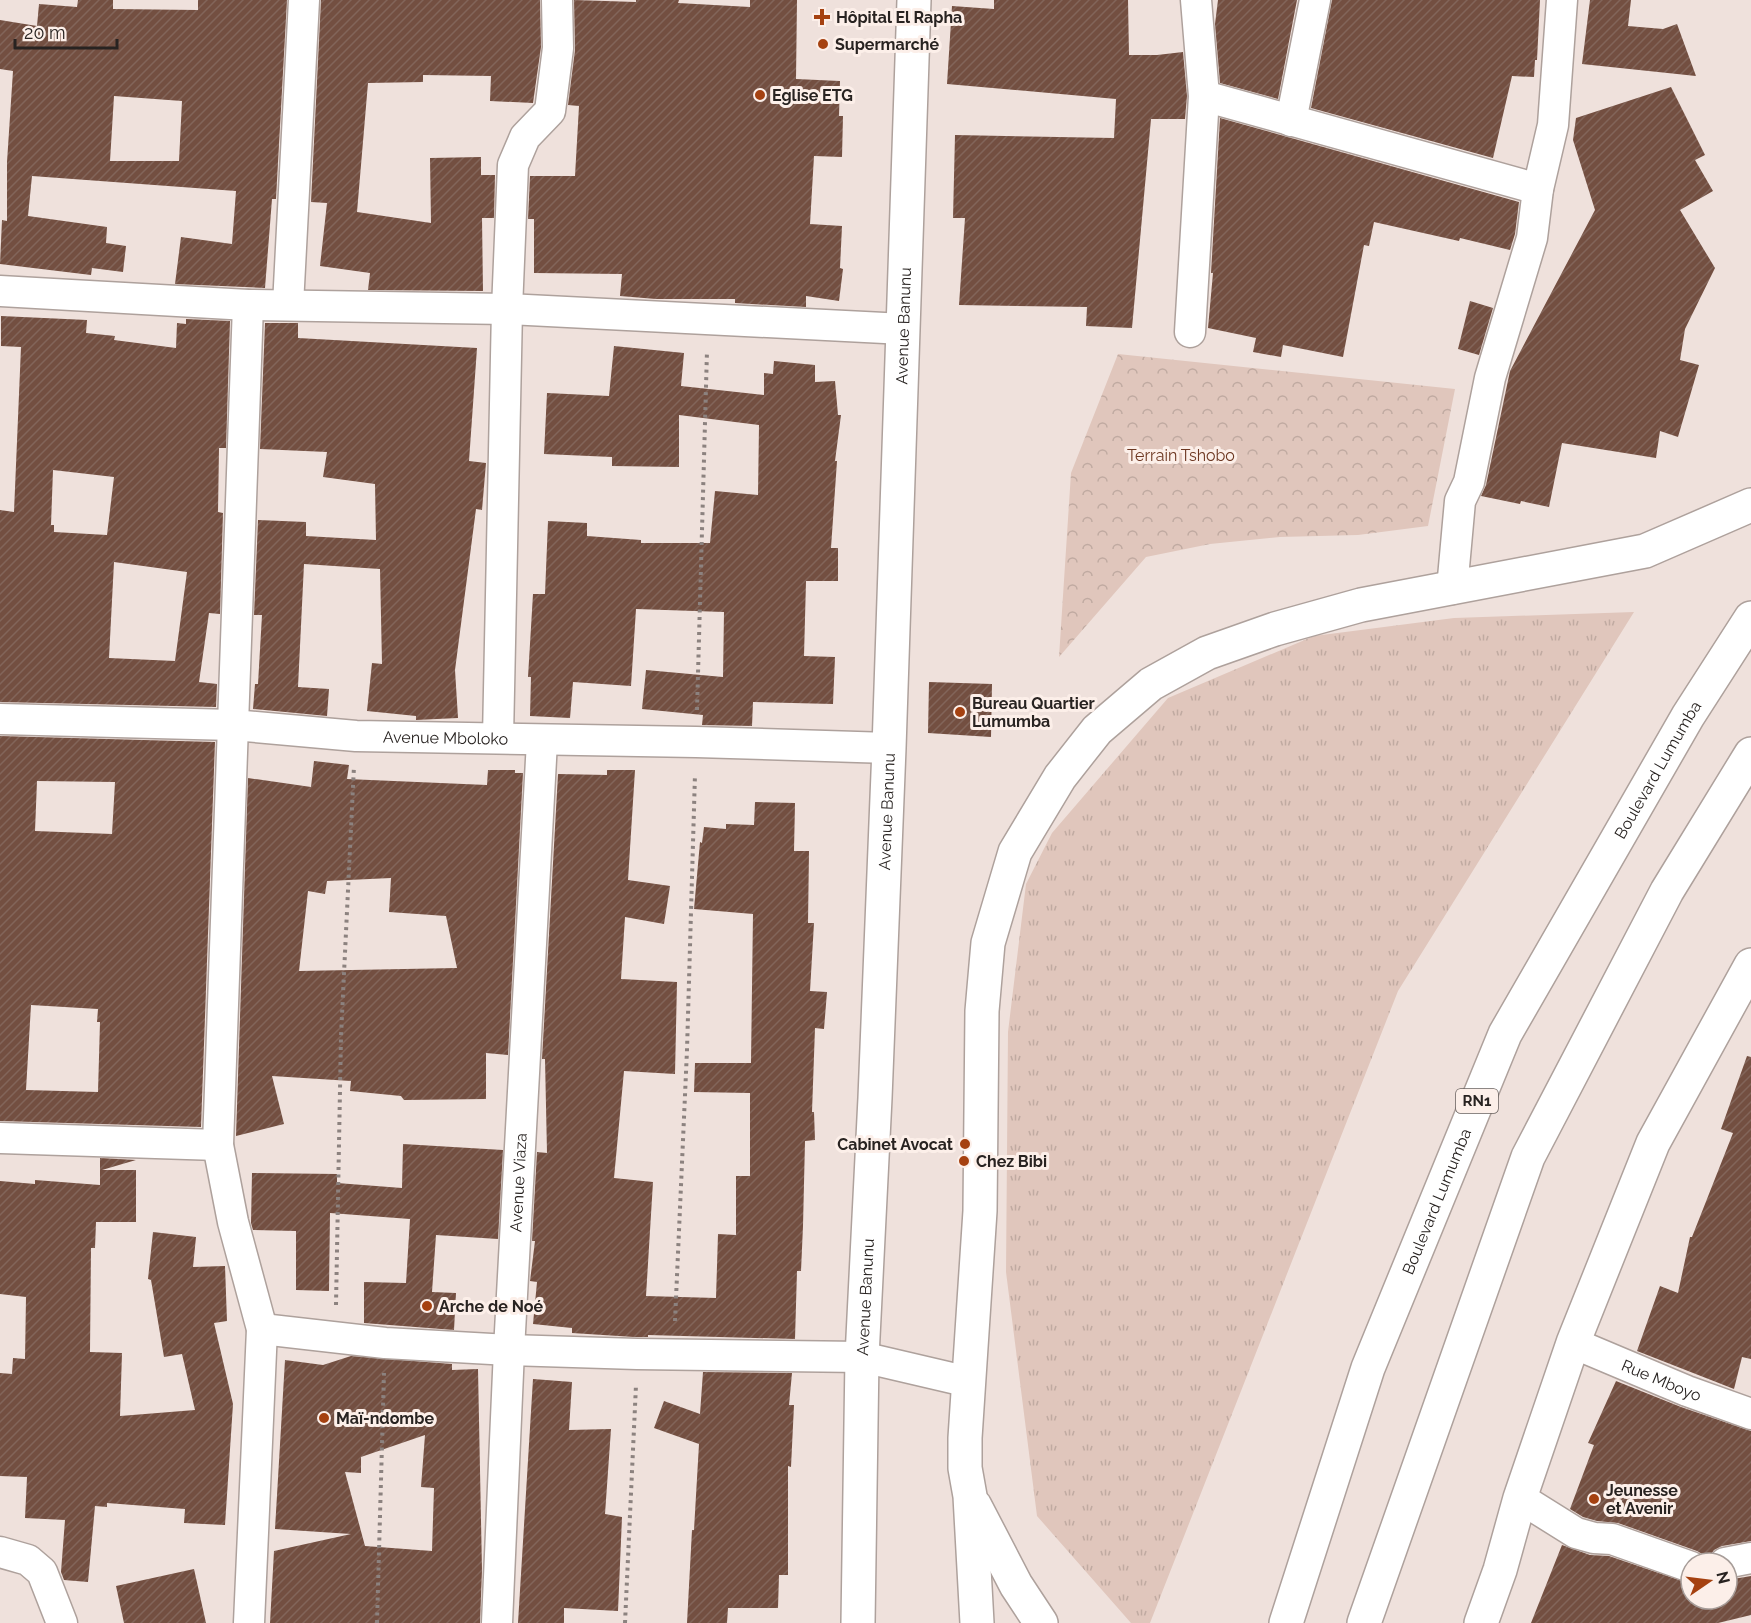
<svg xmlns="http://www.w3.org/2000/svg" width="1751" height="1623" font-family="Raleway,sans-serif">
	<style>
		.grass { fill: url(#grass-tufts) }
		.park { fill: url(#park-crowns) }
		.building { fill: url(#building-hatch); fill-rule: evenodd }
		.lines { fill: none; stroke-linecap: round; stroke-linejoin: round }
		.minor-casing { stroke: #aea19c; stroke-width: 33 }
		.tertiary-casing { stroke: #aea19c; stroke-width: 36 }
		.trunk-casing { stroke: #aea19c; stroke-width: 36 }
		.path { stroke: #8c827f; stroke-width: 4; stroke-dasharray: 3 4.5; stroke-linecap: butt }
		.minor { stroke: #fff; stroke-width: 30 }
		.tertiary { stroke: #fff; stroke-width: 33 }
		.trunk { stroke: #fff; stroke-width: 33 }
		.poi-dot { fill: #a54110; stroke: #fcefe9; stroke-width: 2 }
		.labels { text-anchor: middle; dominant-baseline: central; stroke-width: 6; stroke-linejoin: round; paint-order: stroke }
		.shield { fill: #fcefe9; stroke: #68605d; stroke-width: 1.5 }
		.shield-label { font-size: 15px; font-weight: bold; fill: #282321 }
		.poi-label { font-size: 16px; font-weight: bold; fill: #282321; stroke: #fcefe9; text-anchor: start }
		.street-label { font-size: 16px; fill: #282321; stroke: #fcefe9 }
		.park-label { font-size: 16px; fill: #6d3721; stroke: #fcefe9 }
	</style>
	<defs>
		<pattern id="grass-tufts" width="24" height="20" patternUnits="userSpaceOnUse" patternTransform="scale(1.5)"><rect width="24" height="20" fill="#e0c6bc"/><path d="M3 7l-1-3M5 7V3M7 7l1-3M15 17l-1-3M17 17v-4M19 17l1-3" fill="none" stroke="#c0aaa1"/></pattern>
		<pattern id="park-crowns" width="20" height="18" patternUnits="userSpaceOnUse" patternTransform="scale(1.5)"><rect width="20" height="18" fill="#e0c6bc"/><path d="M2 6a3 3 0 1 1 6 0M12 15a3 3 0 1 1 6 0" fill="none" stroke="#c0aaa1"/></pattern>
		<pattern id="building-hatch" width="6" height="6" patternUnits="userSpaceOnUse" patternTransform="scale(1.5)"><rect width="6" height="6" fill="#734f41"/><path d="M-1 1l2-2M0 6l6-6M5 7l2-2" fill="none" stroke="#82655a"/></pattern>
	</defs>
	<rect width="100%" height="100%" fill="#efe1dc"/>
	<path class="grass" d="M1634 612 1398 991 1150 1623H1131L1037 1516 1006 1272 1008 1032 1026 884 1052 833 1168 698 1314 636 1454 618Z"/>
	<path class="park" d="M1118 354 1455 389 1428 526 1358 535 1280 537 1210 544 1146 557 1059 657 1071 473Z"/>
	<path class="building" d="M78 0H113V9L198 10V0H287L276 199H272L265 288 175 284 181 237 232 244 236 191 32 176 28 216 107 227 106 243 126 246 123 272 92 268 91 275 0 264 2 220 7 221V162L13 71 0 69V20L37 26 39 4 77 7ZM114 96 182 101 179 161H110Z
		M321 0H540L541 47 533 103 490 101 491 76 423 75V82L368 83 357 212 431 223 430 158 481 157V175H495L494 218H482L483 291 368 290 370 273 320 266 327 203 311 202Z
		M574 0 636 2V0H679L678 3 750 7V0H797L796 79 840 81 839 116H843L842 157 814 156 810 224 842 226 840 268 843 269 839 301 806 296V307L735 303V299H656L620 296 622 274 534 273V219H528L530 176H575L579 106 568 105 575 50Z
		M994 0H1128L1129 55H1157L1183 52 1187 96 1185 119H1151L1132 328 1086 326 1087 307 959 305 965 218H953L955 135 1114 138 1116 99 947 84 952 6 994 9Z
		M1218 0H1297L1278 99 1220 83 1215 24Z
		M1332 0H1540L1537 60H1535L1534 77 1512 76 1493 158 1311 108Z
		M1590 0H1631L1628 26 1663 29 1677 24 1696 76 1582 64Z
		M1671 87 1705 155 1695 160 1713 191 1680 210 1715 268 1685 329 1680 360 1699 365 1678 437 1660 431 1656 458 1562 443 1549 507 1521 501 1520 504 1481 496 1486 485 1510 371 1595 210 1573 140 1576 118Z
		M1220 118 1519 202 1515 234 1510 250 1460 238 1459 241 1374 222 1369 246 1364 245 1343 357 1283 345 1281 357 1253 352 1256 338 1208 328 1213 273H1211Z
		M1470 301 1493 308 1479 355 1458 349Z
		M1 316 87 320 86 333 115 336 114 340 176 348 177 323 186 324V319L230 321 226 448H219L218 512 223 513 220 614 209 613 199 682 217 684 216 707 0 702V510L14 512 21 347 1 346ZM53 470 114 477 107 535 54 532V525H51ZM114 562 187 572 175 661 109 658Z
		M265 323H298V338L477 348 469 461 486 463 482 510 476 509 455 670 458 718 416 720V716L367 711 372 663 382 664 380 569 304 564 298 687 329 689 327 716 253 709 255 684H258L262 615H254L258 520 306 522V536L376 540 375 484 323 477 327 452 260 449Z
		M614 346 684 353 681 386 764 395V373L773 374 774 361 815 365V382L835 381 838 415H841L835 461H837L831 548H838V581H806L804 656 835 657 833 704 753 702 752 726 702 725 703 715 642 709 646 670 723 677 724 612 636 609 631 686 573 682 570 718 530 716 531 677H528L533 594H545L548 521 587 523V536L641 540V543H710L715 491 758 495 759 425 679 415V467L612 466V457L544 454 547 393 609 396Z
		M929 682 992 684 991 737 928 733Z
		M0 736 215 742 201 1127 0 1121ZM37 781 115 782 112 834 35 831ZM31 1005 98 1009 97 1022H100L98 1092 26 1090Z
		M314 761 349 765 347 779 487 785 488 770H515V773H523L508 1055 486 1053V1099L404 1100 401 1096 350 1091 351 1081 272 1076 284 1124 236 1136 248 778 311 787ZM391 878 389 912 446 916 457 968 299 971 308 891 325 894 327 881Z
		M607 770H635L628 880 670 886 664 924 625 917 621 979 677 982 675 1074 624 1071 614 1178 653 1182 646 1296 716 1298 718 1234 736 1235V1176H750V1093L694 1092 695 1063H751L753 914 694 909 700 842 702 843 704 827 726 829V824L754 825 755 802 795 803 794 851H809L808 923H814L810 991 827 992 824 1029 815 1028 812 1112H814L815 1140 805 1141 803 1226 801 1271H797L795 1339 648 1335V1337H634L572 1333V1328L533 1324 537 1282 530 1281 535 1241H532L537 1152 547 1153 545 1059H542L558 774 607 775Z
		M1747 1056 1751 1057V1359L1742 1357 1734 1389 1637 1351 1660 1286 1678 1293 1690 1237H1692L1733 1133 1721 1129Z
		M403 1144 503 1150 498 1239 436 1235 432 1292 456 1293 454 1330 364 1323V1282L406 1283 410 1219 330 1213 329 1291 296 1290V1231L253 1230 251 1223 252 1173 337 1174V1183L402 1188Z
		M100 1158 136 1160 102 1170H136V1222H96L95 1248H91L90 1352 122 1353 120 1416 195 1410 182 1354 164 1357 151 1280 148 1279 153 1232 196 1237 193 1267 225 1266 227 1321 214 1323 233 1404 225 1525 184 1523 185 1509 107 1503V1507L95 1506 88 1582 64 1580 61 1572 65 1520 25 1518 27 1477 0 1476V1373L12 1374 13 1358 25 1359 26 1297 0 1294V1181L35 1184V1180L100 1185Z
		M351 1356 452 1364V1370L478 1369 482 1570 480 1623H270L274 1551 351 1534 275 1529 285 1360 323 1365ZM425 1435 421 1487 434 1488 432 1551 365 1546 345 1472 361 1473V1457Z
		M703 1372 792 1373 789 1405H794L791 1467 788 1466V1575H779L778 1608H728L727 1623H687L692 1530H694L699 1444 654 1428 664 1401 700 1414Z
		M533 1379 572 1382 569 1430 611 1429 605 1514 622 1517 618 1611 564 1608V1623H518Z
		M1616 1381 1681 1407 1751 1431V1541L1722 1546 1714 1550 1709 1557 1708 1563 1704 1555 1697 1551 1618 1523 1597 1521 1583 1517 1570 1509 1594 1445 1588 1443Z
		M1562 1545 1590 1555 1609 1556 1691 1584V1599H1727V1580L1751 1576V1615L1718 1623H1531Z
		M194 1569 206 1623H124L116 1586Z"/>
	<g class="lines">
		<defs>
			<g id="minor">
				<path d="M1204 96 1538 189"/>
				<path d="M1291 121 1315 0"/>
				<path d="M0 291 248 305 507 309 904 329"/>
				<path d="M248 305 218 1145 233 1222 262 1329 249 1623"/>
				<path d="M288 305 304 0"/>
				<path d="M1190 332 1204 96 1196 0"/>
				<path d="M1452 589 1460 501 1469 482 1490 378 1532 238 1538 189 1553 125 1562 0"/>
				<path id="s1" d="M0 719 233 725 356 736 696 742 889 748"/>
				<path d="M498 738 507 309 513 165 525 137 550 111 558 48 557 0"/>
				<path d="M0 1138 218 1145"/>
				<path d="M262 1329 385 1343 509 1350 637 1354 862 1357 969 1382"/>
				<path id="s2" d="M1573 1343 1687 1391 1751 1414"/>
				<path d="M1520 1498 1576 1533 1594 1538 1612 1539 1691 1567"/>
				<path d="M0 1552 28 1560 42 1572 62 1623"/>
				<path d="M1725 1563 1751 1558"/>
				<path id="s3" d="M497 1623 509 1350 542 741"/>
			</g>
			<g id="tertiary">
				<path id="s4" d="M858 1623 862 1357 875 1098 889 748 914 0"/>
			</g>
			<g id="trunk">
				<path d="M975 1506 1016 1585 1041 1623"/>
				<path d="M977 1623 970 1496 965 1468V1438L980 1211 982 1011 988 943 1015 852 1060 777 1097 730 1151 684 1207 653 1275 629 1361 605 1645 551 1751 505"/>
				<path id="s5" d="M1286 1623 1368 1368 1505 1034 1688 716 1751 618"/>
				<path d="M1364 1623 1528 1157 1667 891 1751 754"/>
				<path d="M1481 1623 1500 1570 1520 1498 1573 1343 1653 1143 1751 965"/>
			</g>
		</defs>
		<use href="#minor" class="minor-casing"/>
		<use href="#tertiary" class="tertiary-casing"/>
		<use href="#trunk" class="trunk-casing"/>
		<path class="path" d="M697 710 707 351
			M336 1305 341 1036 354 766
			M675 1321 687 1050 695 774
			M377 1623 384 1373
			M625 1623 636 1385"/>
		<use href="#minor" class="minor"/>
		<use href="#tertiary" class="tertiary"/>
		<use href="#trunk" class="trunk"/>
	</g>
	<g class="poi-dot">
		<path d="M819 8h6v6h6v6h-6v6h-6v-6h-6v-6h6z"/>
		<circle cx="823" cy="44" r="6"/>
		<circle cx="760" cy="95" r="6"/>
		<circle cx="960" cy="712" r="6"/>
		<circle cx="965" cy="1144" r="6"/>
		<circle cx="964" cy="1161" r="6"/>
		<circle cx="427" cy="1306" r="6"/>
		<circle cx="324" cy="1418" r="6"/>
		<circle cx="1594" cy="1499" r="6"/>
	</g>
	<g class="labels">
		<rect class="shield" x="1456" y="1089" width="42" height="24" rx="4.5"/>
		<g class="shield-label">
			<text x="1477" y="1101">RN1</text>
		</g>
		<g class="poi-label">
			<text x="836" y="17">Hôpital El Rapha</text>
			<text x="835" y="44">Supermarché</text>
			<text x="772" y="95">Eglise ETG</text>
			<text x="972" y="703">Bureau Quartier<tspan x="972" dy="18">Lumumba</tspan></text>
			<text x="953" y="1144" text-anchor="end">Cabinet Avocat</text>
			<text x="976" y="1161">Chez Bibi</text>
			<text x="439" y="1306">Arche de Noé</text>
			<text x="336" y="1418">Maï-ndombe</text>
			<text x="1606" y="1490">Jeunesse<tspan x="1606" dy="18">et Avenir</tspan></text>
		</g>
		<g class="street-label">
			<text stroke="none"><textPath href="#s4" startOffset="1298">Avenue Banunu</textPath></text>
			<text stroke="none"><textPath href="#s1" startOffset="446">Avenue Mboloko</textPath></text>
			<text stroke="none"><textPath href="#s5" startOffset="934">Boulevard Lumumba</textPath></text>
			<text stroke="none"><textPath href="#s4" startOffset="812">Avenue Banunu</textPath></text>
			<text stroke="none"><textPath href="#s3" startOffset="441">Avenue Viaza</textPath></text>
			<text stroke="none"><textPath href="#s5" startOffset="448">Boulevard Lumumba</textPath></text>
			<text stroke="none"><textPath href="#s4" startOffset="326">Avenue Banunu</textPath></text>
			<text stroke="none"><textPath href="#s2" startOffset="96">Rue Mboyo</textPath></text>
		</g>
		<g class="park-label">
			<text x="1181" y="455">Terrain Tshobo</text>
		</g>
	</g>
	<g transform="translate(1709 1581) rotate(76)"><circle r="28" fill="#fcefe9" stroke="#a79d99" stroke-width="1.5"/>
	<path d="M0-4.5L10 22L0 15L-10 22Z" fill="#a54110"/>
	<text y="-9" font-size="16" font-weight="bold" text-anchor="middle" fill="#282321">N</text>
	</g>
	<path d="M15 39v9h102v-9" fill="none" stroke="#282321" stroke-width="3"/>
	<text x="24" y="39" font-size="18" fill="#282321" stroke="#fcefe9" stroke-width="4.5" paint-order="stroke">20 m</text>
</svg>
